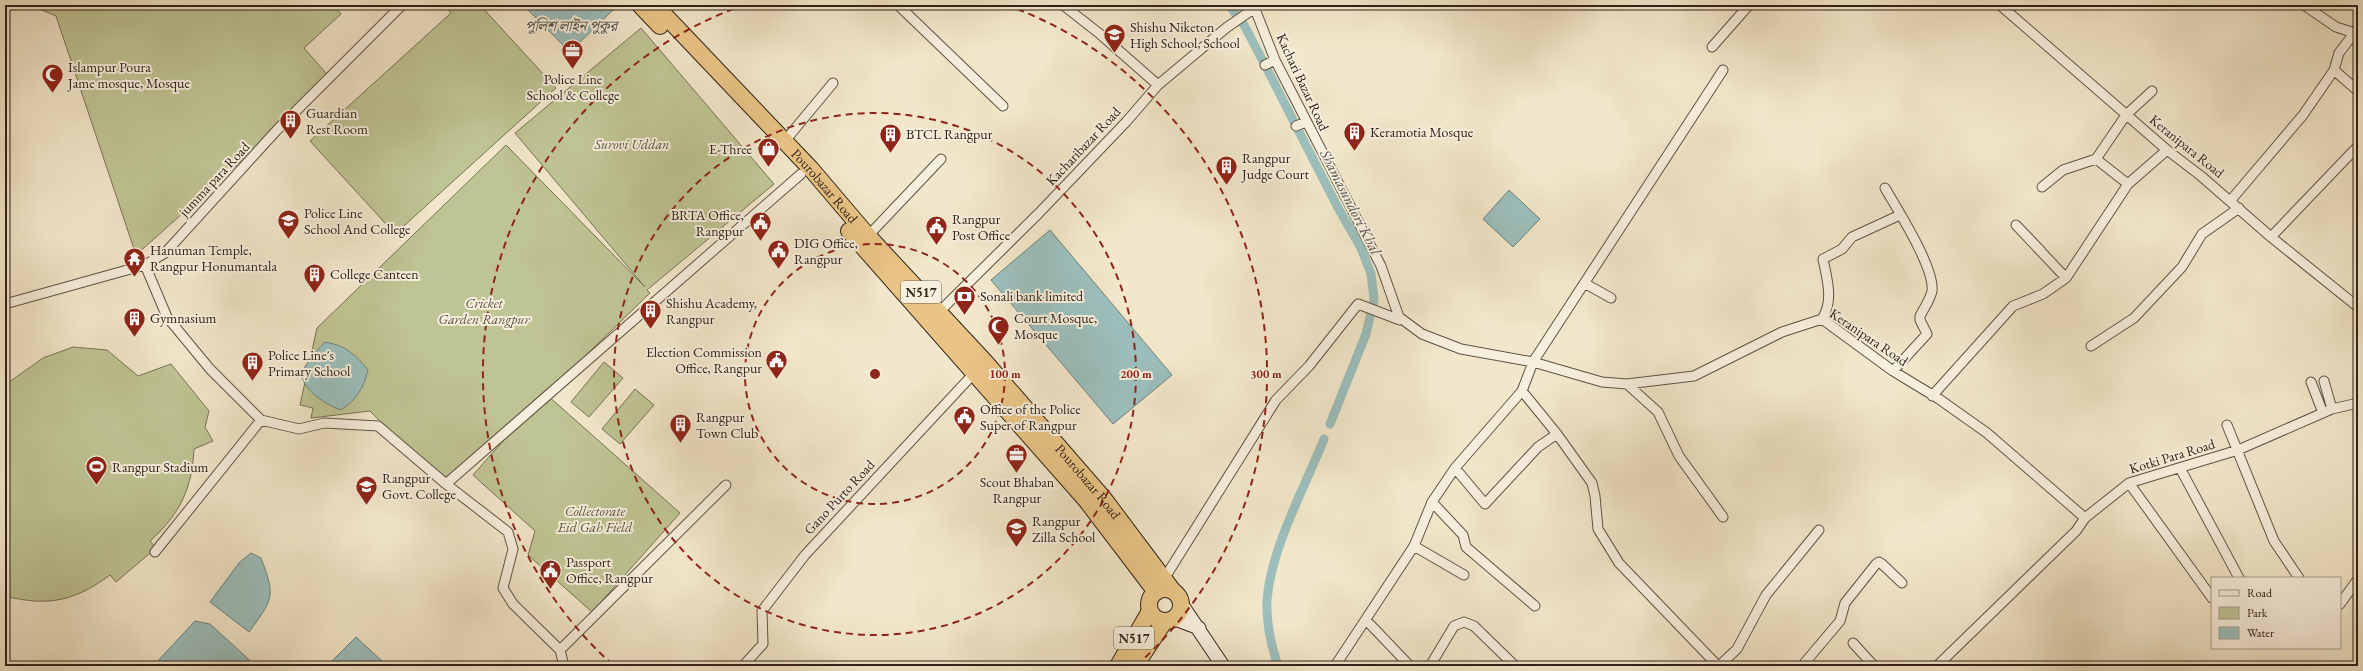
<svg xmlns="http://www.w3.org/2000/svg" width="2363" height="671" font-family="'EB Garamond','Noto Serif Bengali',serif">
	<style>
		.green { fill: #bfc494; stroke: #767256 }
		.water { fill: #9cbfbc; stroke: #70807a }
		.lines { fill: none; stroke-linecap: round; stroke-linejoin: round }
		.canal { stroke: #9cbfbc; stroke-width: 9 }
		.street-casing { stroke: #5f5244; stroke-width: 11 }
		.secondary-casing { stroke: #2e2118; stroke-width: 15 }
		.highway-casing { stroke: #2e2118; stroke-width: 18 }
		.street { stroke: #f7efdd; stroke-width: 9 }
		.secondary { stroke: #f7efdd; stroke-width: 13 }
		.highway { stroke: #e9c485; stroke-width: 16 }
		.ring { fill: none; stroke: #8f2418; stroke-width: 2; stroke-dasharray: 7 5 }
		.labels { text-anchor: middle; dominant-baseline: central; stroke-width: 4; stroke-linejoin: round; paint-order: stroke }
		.shield { fill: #f7efdd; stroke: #6a5f53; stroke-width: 1 }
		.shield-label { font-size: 13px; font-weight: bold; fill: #2e2118 }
		.poi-label { font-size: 14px; fill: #2e2118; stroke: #f7efdd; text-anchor: start }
		.street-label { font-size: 14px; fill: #2e2118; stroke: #f7efdd }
		.park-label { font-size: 14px; font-style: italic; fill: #5a523d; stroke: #f7efdd }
		.water-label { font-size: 15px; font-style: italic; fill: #4f5049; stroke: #f7efdd }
		.centre { fill: #8f2418; stroke: #f7efdd; stroke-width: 2 }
		.ring-label { font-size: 12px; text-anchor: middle; font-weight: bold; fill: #8f2418; stroke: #f7efdd; stroke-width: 4; stroke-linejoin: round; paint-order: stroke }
	</style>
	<rect width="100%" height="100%" fill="#f2e7ca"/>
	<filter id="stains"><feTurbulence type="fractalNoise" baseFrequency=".005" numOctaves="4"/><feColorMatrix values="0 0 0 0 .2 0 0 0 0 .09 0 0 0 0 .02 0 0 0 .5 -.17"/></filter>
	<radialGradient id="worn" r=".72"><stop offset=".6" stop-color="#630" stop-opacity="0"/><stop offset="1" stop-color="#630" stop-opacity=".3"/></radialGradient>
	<path class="green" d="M30 5H333L341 14 304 48 332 80 136 255 56 16Z
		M444 5H480L556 88 395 234 310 141 451 13Z
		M641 28 774 184 647 290 650 293 546 394 680 513 592 612 528 555 535 531 473 475 533 407 447 490 370 411 311 418 313 408 300 405 317 328 506 145 645 287 515 133Z
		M73 347 107 350 138 376 171 364 209 411 205 427 213 441 194 449C192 489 180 514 150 541L156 548 116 582 110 575C75 601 48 607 5 596V385L43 358Z
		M604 362 623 378 589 417 571 402Z
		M635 389 654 405 620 444 602 429Z"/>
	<path class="water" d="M528 5H614L616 7 570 52 526 8Z
		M1509 190 1540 219 1513 247 1483 219Z
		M1050 230 1172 375 1113 424 991 280Z
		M325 342C345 345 356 355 368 370 363 389 357 399 341 410 324 404 305 391 301 374L310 358Z
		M251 553 261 558C276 597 273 599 249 632L210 602 239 563Z
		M195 621 210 624 256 666H156L155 664Z
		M356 637 382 661 381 666H332V661Z"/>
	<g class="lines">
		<path class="canal" d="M1229 5 1244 25 1265 65 1337 206 1361 248 1371 274 1374 299 1366 334 1330 424
			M1278 666C1271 645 1266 622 1267 600 1271 548 1305 487 1324 439"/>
		<defs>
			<path id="street" d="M898 5 1003 106
				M1063 5 1100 34 1158 85
				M2000 5 2167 150 2201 176 2271 237 2358 307
				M2304 5 2336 27 2358 34
				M1255 9 1275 60 1381 266 1399 317 1422 334 1461 349 1533 362 1602 382 1627 384 1694 376 1782 332 1822 319 1893 371 1939 399 1987 433 2085 518
				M1712 47 1749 5
				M1265 65 1275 60
				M2334 70 2339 53 2358 28
				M1296 126 1306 122
				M784 142 833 83
				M2128 184 2096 159 2126 115 2152 91
				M2042 187 2063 170 2096 159
				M1885 188C1897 209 1935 268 1932 291 1930 300 1924 308 1920 316V320L1927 334 1893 371
				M2231 200 2303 115 2334 70 2358 91
				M868 236 941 159
				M2271 237 2358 146
				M2041 251 2016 225 2066 278
				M145 265 167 317 210 369 261 420 299 429 324 423 378 426 446 484 508 532 513 549 503 588 513 604 560 650 564 666
				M1586 284 1611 298
				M5 304 145 265 165 253 277 130 402 5
				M940 311 1039 213 1126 122 1158 85 1226 28 1259 5
				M1822 319C1834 301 1827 279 1823 259L1842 249 1852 237 1900 215
				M2091 346 2134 318 2182 267 2202 234 2239 208
				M2324 381 2332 409
				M2311 382 2323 413
				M1627 384 1658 412 1679 456 1723 517
				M1522 391 1557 434 1592 483 1595 496 1598 529 1619 563 1718 666
				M1932 396 2013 306 2043 294 2066 278 2128 184 2167 150
				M2227 425 2274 541 2299 578
				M1455 468 1485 504 1538 447 1557 434
				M2180 468 2239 578
				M2129 483 2212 598
				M446 484 801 174
				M1432 502 1463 535 1466 547 1535 606
				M1414 546 1464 575
				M155 552 261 420
				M1164 579 1276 400 1309 366 1358 304 1400 320
				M2340 604 2358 579
				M1366 620 1410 666
				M1853 643 1874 666
				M560 650 726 485
				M743 666 763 644 762 611 805 555 977 370
				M1335 666 1414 546 1432 502 1455 468 1522 391 1533 362 1723 70
				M1430 666 1454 626 1464 622 1474 626 1515 666
				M1719 666 1737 649 1766 595 1819 530
				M1802 666 1840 621 1845 603 1876 564 1879 562 1882 564 1902 583
				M1937 666 2076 531 2085 518 2129 483 2238 450 2332 409 2358 403"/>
			<path id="secondary" d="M1182 605 1223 666
				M1175 619 1199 628"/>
			<g id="highway">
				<path d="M640 5 660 26"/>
				<path id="s1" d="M655 5 811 169 868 236 986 363 1104 499 1173 591"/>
				<path d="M849 231 1086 500 1156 592"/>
				<circle cx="1165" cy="605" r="16"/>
				<path d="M1118 666 1150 611"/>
				<path d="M1135 666 1164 622"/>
			</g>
		</defs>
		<use href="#street" class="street-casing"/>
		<use href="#secondary" class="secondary-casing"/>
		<use href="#highway" class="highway-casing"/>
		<use href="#street" class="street"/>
		<use href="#secondary" class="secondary"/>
		<use href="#highway" class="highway"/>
	</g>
	<g class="ring">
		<circle cx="875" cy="374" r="130"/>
		<circle cx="875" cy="374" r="261"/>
		<path d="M613 665A391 391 0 0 1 744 5M1006 5A391 391 0 0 1 1137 665"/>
	</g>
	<defs>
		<symbol id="school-pin" viewBox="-11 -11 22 30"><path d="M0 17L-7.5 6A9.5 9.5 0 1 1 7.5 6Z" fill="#8f2418" stroke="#f7efdd"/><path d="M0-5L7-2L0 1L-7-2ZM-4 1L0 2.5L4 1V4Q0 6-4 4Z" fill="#fff"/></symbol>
		<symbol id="office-pin" viewBox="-11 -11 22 30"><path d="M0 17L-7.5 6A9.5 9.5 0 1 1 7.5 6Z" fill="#8f2418" stroke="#f7efdd"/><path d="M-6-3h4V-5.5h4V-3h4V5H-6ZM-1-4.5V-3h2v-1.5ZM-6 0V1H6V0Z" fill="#fff"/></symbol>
		<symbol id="mosque-pin" viewBox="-11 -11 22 30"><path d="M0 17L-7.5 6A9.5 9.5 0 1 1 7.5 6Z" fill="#8f2418" stroke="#f7efdd"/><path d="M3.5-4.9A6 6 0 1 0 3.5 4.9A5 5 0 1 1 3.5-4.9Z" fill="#fff"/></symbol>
		<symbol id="building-pin" viewBox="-11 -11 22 30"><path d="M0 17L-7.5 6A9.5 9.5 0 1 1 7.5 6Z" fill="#8f2418" stroke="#f7efdd"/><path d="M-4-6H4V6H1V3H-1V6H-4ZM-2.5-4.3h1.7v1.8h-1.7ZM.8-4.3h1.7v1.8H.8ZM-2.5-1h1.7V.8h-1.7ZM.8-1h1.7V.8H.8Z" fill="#fff"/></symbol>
		<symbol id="shop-pin" viewBox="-11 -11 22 30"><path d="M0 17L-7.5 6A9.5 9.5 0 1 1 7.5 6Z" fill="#8f2418" stroke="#f7efdd"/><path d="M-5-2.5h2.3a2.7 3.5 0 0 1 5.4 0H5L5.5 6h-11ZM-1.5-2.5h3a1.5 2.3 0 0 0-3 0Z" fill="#fff"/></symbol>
		<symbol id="civic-pin" viewBox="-11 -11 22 30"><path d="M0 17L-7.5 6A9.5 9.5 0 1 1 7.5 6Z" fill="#8f2418" stroke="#f7efdd"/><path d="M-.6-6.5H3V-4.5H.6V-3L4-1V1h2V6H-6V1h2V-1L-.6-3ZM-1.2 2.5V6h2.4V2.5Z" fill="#fff"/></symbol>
		<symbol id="temple-pin" viewBox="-11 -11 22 30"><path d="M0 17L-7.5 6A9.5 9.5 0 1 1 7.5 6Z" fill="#8f2418" stroke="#f7efdd"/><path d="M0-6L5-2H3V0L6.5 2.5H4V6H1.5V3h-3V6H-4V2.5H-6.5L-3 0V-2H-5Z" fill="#fff"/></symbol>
		<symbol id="bank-pin" viewBox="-11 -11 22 30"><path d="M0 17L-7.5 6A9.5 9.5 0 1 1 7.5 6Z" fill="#8f2418" stroke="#f7efdd"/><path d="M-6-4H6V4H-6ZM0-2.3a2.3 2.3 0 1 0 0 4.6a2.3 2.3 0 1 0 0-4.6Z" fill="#fff"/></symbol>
		<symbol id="stadium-pin" viewBox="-11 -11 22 30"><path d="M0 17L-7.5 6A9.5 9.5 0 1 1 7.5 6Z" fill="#8f2418" stroke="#f7efdd"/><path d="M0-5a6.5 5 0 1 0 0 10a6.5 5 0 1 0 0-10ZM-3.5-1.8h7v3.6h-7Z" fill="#fff"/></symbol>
		<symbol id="university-pin" viewBox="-11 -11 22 30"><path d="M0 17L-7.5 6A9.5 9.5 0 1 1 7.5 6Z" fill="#8f2418" stroke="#f7efdd"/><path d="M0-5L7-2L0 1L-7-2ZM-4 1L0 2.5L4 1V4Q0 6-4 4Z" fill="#fff"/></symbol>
	</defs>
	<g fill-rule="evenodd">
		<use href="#school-pin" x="1102" y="22" width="25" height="34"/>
		<use href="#office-pin" x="560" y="38" width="25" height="34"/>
		<use href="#mosque-pin" x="40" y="62" width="25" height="34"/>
		<use href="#building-pin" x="278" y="108" width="25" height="34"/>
		<use href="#building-pin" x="1342" y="120" width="25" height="34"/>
		<use href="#building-pin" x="878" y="122" width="25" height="34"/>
		<use href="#shop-pin" x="756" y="136" width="25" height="34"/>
		<use href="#building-pin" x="1214" y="154" width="25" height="34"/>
		<use href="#school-pin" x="276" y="208" width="25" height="34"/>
		<use href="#civic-pin" x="748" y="210" width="25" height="34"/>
		<use href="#civic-pin" x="924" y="214" width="25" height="34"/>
		<use href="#civic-pin" x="766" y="238" width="25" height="34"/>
		<use href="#temple-pin" x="122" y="246" width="25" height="34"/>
		<use href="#building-pin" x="302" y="262" width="25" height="34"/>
		<use href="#bank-pin" x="952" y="284" width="25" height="34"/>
		<use href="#building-pin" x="638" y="298" width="25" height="34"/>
		<use href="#building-pin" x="122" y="306" width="25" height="34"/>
		<use href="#mosque-pin" x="986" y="314" width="25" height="34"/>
		<use href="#civic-pin" x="764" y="348" width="25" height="34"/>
		<use href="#building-pin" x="240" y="350" width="25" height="34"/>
		<use href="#civic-pin" x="952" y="404" width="25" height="34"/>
		<use href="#building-pin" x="668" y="412" width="25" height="34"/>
		<use href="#office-pin" x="1004" y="442" width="25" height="34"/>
		<use href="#stadium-pin" x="84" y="454" width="25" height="34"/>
		<use href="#university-pin" x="354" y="474" width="25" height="34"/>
		<use href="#school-pin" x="1004" y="516" width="25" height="34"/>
		<use href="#civic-pin" x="538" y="558" width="25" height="34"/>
	</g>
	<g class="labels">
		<g class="shield">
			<rect x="901" y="281" width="40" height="22" rx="3"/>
			<rect x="1114" y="627" width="40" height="22" rx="3"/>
		</g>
		<g class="shield-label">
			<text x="921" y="292">N517</text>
			<text x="1134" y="638">N517</text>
		</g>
		<g class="poi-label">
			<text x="1130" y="27">Shishu Niketon<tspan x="1130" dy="16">High School, School</tspan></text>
			<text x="68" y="67">Islampur Poura<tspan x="68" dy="16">Jame mosque, Mosque</tspan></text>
			<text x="573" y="79" text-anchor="middle">Police Line<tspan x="573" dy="16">School &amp; College</tspan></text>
			<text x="306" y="113">Guardian<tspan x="306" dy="16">Rest Room</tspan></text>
			<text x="1370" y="132">Keramotia Mosque</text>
			<text x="906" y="134">BTCL Rangpur</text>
			<text x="752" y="149" text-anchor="end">E-Three</text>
			<text x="1242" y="158">Rangpur<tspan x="1242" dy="16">Judge Court</tspan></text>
			<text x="304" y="213">Police Line<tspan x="304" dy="16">School And College</tspan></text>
			<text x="744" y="215" text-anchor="end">BRTA Office,<tspan x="744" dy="16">Rangpur</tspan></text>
			<text x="952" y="219">Rangpur<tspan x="952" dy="16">Post Office</tspan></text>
			<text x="794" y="243">DIG Office,<tspan x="794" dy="16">Rangpur</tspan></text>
			<text x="150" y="250">Hanuman Temple,<tspan x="150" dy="16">Rangpur Honumantala</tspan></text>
			<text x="330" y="274">College Canteen</text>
			<text x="980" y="296">Sonali bank limited</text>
			<text x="666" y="303">Shishu Academy,<tspan x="666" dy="16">Rangpur</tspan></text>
			<text x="150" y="318">Gymnasium</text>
			<text x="1014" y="318">Court Mosque,<tspan x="1014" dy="16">Mosque</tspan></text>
			<text x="762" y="352" text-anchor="end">Election Commission<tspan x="762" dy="16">Office, Rangpur</tspan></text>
			<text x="268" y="355">Police Line's<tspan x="268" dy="16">Primary School</tspan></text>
			<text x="980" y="409">Office of the Police<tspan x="980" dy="16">Super of Rangpur</tspan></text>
			<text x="696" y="417">Rangpur<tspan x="696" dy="16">Town Club</tspan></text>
			<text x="112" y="467">Rangpur Stadium</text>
			<text x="382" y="478">Rangpur<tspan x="382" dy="16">Govt. College</tspan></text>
			<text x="1017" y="482" text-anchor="middle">Scout Bhaban<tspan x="1017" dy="16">Rangpur</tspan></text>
			<text x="1032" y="521">Rangpur<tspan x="1032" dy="16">Zilla School</tspan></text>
			<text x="566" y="562">Passport<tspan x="566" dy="16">Office, Rangpur</tspan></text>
		</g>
		<g class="street-label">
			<text transform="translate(1303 82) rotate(65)">Kachari Bazar Road</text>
			<text transform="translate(1083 146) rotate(-47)">Kacharibazar Road</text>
			<text transform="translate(2187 146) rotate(39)">Keranipara Road</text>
			<text transform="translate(214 179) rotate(-47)">jumma para Road</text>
			<text stroke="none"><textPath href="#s1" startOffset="248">Pourobazar Road</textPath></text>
			<text transform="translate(1869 337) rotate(34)">Keranipara Road</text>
			<text transform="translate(2172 456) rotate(-17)">Kotki Para Road</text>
			<text stroke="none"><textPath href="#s1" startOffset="644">Pourobazar Road</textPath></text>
			<text transform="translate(839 497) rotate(-47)">Gano Purto Road</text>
		</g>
		<g class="park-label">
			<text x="632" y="144">Surovi Uddan</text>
			<text x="484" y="303">Cricket<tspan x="484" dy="16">Garden Rangpur</tspan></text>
			<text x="595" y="511">Collectorate<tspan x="595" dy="16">Eid Gah Field</tspan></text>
		</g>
		<g class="water-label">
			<text x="571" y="25">পুলিশ লাইন পুকুর</text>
			<text transform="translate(1351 202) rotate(63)">Shamasundori Khal</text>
		</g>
	</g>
	<circle cx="875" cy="374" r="6" class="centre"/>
	<g class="ring-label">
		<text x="1005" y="378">100 m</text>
		<text x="1136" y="378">200 m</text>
		<text x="1266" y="378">300 m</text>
	</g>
	<rect width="2363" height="671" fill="none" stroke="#f2e7ca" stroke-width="20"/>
	<rect x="6" y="6" width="2351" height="659" fill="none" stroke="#2e2118" stroke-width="2"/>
	<rect x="10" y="10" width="2343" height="651" fill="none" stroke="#2e2118"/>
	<rect x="2211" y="577" width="130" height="72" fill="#f7efdd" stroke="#a79d8e"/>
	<rect x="2219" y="590" width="20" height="6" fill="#f7efdd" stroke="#a79d8e"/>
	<text x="2247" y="597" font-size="12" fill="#2e2118">Road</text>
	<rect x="2219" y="607" width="20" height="12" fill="#bfc494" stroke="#a79d8e"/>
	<text x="2247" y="617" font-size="12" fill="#2e2118">Park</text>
	<rect x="2219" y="627" width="20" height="12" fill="#9cbfbc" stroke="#a79d8e"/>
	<text x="2247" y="637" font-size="12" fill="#2e2118">Water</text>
	<rect width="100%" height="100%" filter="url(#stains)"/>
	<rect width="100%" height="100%" fill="url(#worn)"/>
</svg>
